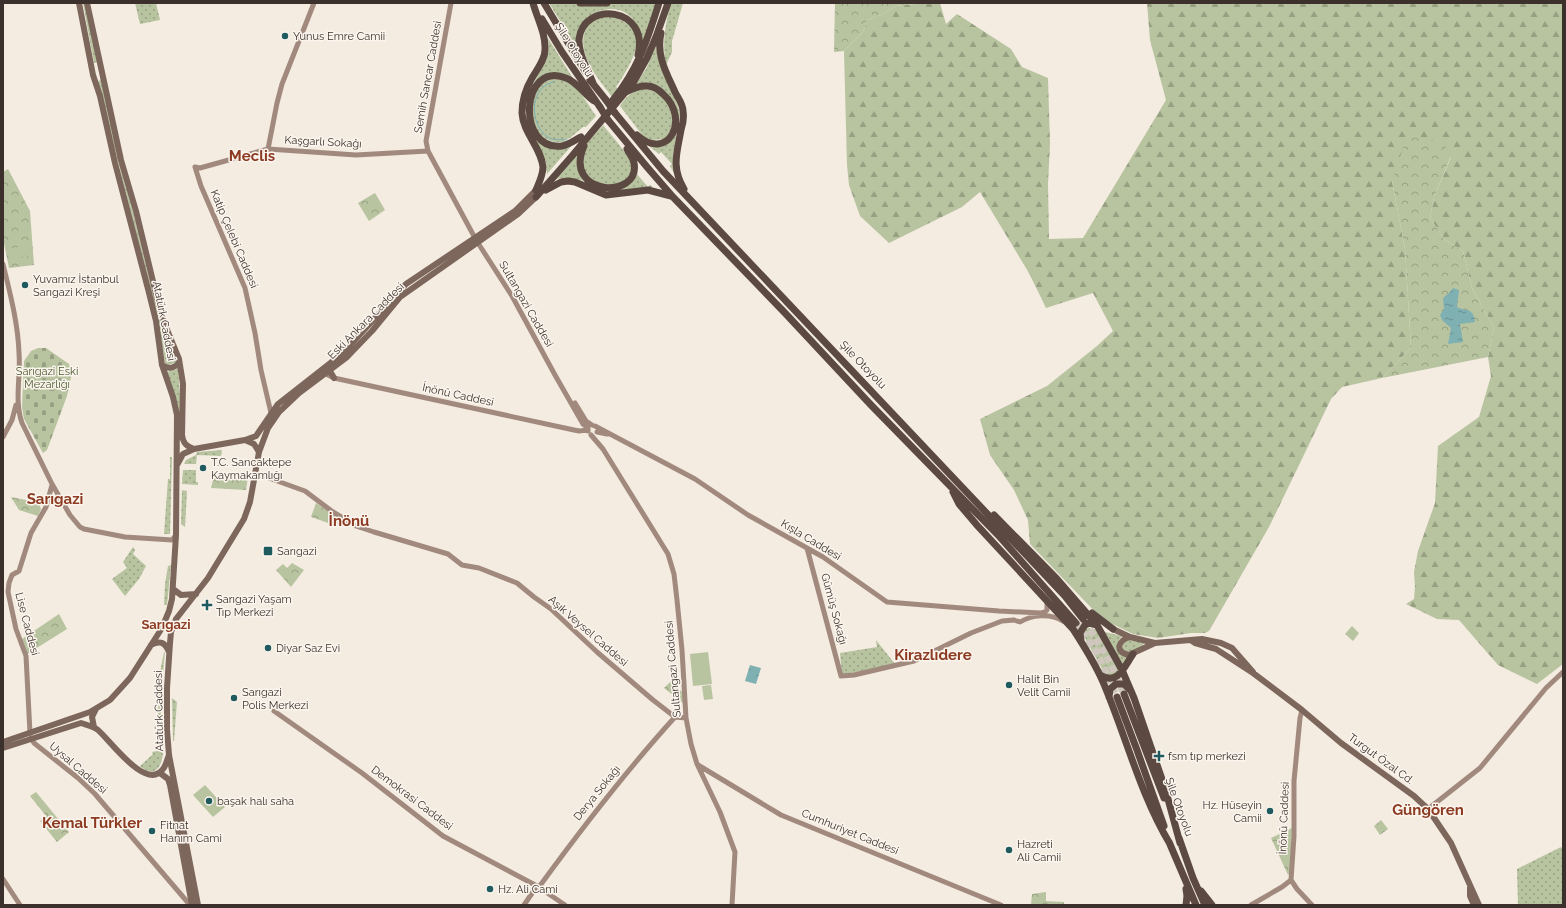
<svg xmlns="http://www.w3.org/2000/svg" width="1566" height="908" font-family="Raleway,sans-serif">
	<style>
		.grass { fill: url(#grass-dots) }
		.forest { fill: url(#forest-firs) }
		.cemetery { fill: url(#cemetery-stones) }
		.park { fill: url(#park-crowns) }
		.garden { fill: #b8c4a0 }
		.water { fill: url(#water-ripples) }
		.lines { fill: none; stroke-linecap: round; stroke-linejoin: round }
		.stream { stroke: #7fb0b2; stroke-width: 1 }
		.highway-tunnel { stroke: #cfc6bd; stroke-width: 7; stroke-dasharray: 7 3.5; stroke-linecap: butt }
		.secondary { stroke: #a18a7d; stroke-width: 5 }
		.primary { stroke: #7d675c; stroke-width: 6 }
		.highway { stroke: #5c4a42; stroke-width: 7 }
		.highway-bridge { stroke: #5c4a42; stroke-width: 7 }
		.poi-dot { fill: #1f5a5e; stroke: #fbf5ee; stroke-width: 1.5 }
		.labels { text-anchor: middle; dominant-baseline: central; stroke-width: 3; stroke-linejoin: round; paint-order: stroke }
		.poi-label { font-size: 11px; fill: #3b302b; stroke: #fbf5ee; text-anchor: start }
		.street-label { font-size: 11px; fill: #3b302b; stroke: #fbf5ee }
		.park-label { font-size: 11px; fill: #4a5a2e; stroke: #fbf5ee }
		.quarter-label { font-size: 13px; font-weight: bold; fill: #8c3b22; stroke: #fbf5ee }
		.district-label { font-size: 15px; font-weight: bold; fill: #8c3b22; stroke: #fbf5ee }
	</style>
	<defs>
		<pattern id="grass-dots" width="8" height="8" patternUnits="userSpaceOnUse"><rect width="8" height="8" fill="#b8c4a0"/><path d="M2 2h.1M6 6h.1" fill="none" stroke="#97a083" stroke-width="1.8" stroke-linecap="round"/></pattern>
		<pattern id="forest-firs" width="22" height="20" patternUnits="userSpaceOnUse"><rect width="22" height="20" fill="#b8c4a0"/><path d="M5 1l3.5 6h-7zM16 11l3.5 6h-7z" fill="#97a083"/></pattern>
		<pattern id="cemetery-stones" width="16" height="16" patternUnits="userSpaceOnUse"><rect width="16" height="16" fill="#b8c4a0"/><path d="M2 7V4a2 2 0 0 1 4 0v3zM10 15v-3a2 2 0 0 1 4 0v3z" fill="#97a083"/></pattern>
		<pattern id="park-crowns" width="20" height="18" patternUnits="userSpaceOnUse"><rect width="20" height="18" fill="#b8c4a0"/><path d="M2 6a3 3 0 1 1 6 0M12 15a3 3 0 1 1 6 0" fill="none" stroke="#97a083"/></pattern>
		<pattern id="water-ripples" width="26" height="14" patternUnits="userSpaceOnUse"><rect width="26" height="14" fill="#7fb0b2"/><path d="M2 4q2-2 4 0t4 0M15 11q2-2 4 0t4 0" fill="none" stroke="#699091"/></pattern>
	</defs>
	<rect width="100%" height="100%" fill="#f4ebe1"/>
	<path class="grass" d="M83 3H85L98 62 94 63Z
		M135 3H156L160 20 140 24Z
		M549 3H569L590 6 622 3H656L643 43C640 19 622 2 597 12 591 14 584 20 581 26 578 32 578 41 577 48Z
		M671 3H683L672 41V52L666 65C662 43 665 25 671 3Z
		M611 15 631 25C633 29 635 33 636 37 640 51 623 77 616 87L618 89 612 97C596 75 570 48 591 21Z
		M548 38 574 80C557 70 548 71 533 84L546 61 549 49Z
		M657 44 658 59 678 106 680 115 673 154 674 173 670 166 672 164 661 152 659 154 649 146 656 147 674 137 675 105 667 94 660 88 635 85 646 69Z
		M551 79C555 80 560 79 564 80 577 84 589 106 596 116L586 127H583L570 138 564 140 565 142C559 142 552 143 546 139 530 129 528 100 540 86 542 83 548 81 551 79Z
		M100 80H101L159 318 177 359 176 362 169 365 165 363 158 320 98 82Z
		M643 89C667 90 682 120 665 139L651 140 643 136 620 106C626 97 631 91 643 89Z
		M603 125C610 134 630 156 632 165 633 168 631 171 630 174 617 198 572 180 584 149 588 140 597 133 603 125Z
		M538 141 573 144 547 174 546 162 537 142Z
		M578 152 577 167 584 181C574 178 565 177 554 179Z
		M636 173 648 187 650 185 653 187 621 192 620 189 626 186Z
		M178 369 180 394V440H179L167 372Z
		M222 450 221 456 197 455 196 464H184L186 460 196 455 197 452Z
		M170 457H172L170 534H164L168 479H170Z
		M183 470H196V482H198V485L182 484Z
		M182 490 187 491 185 527 181 524Z
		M133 547 135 550 133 554 146 566 139 579 125 596 112 579 127 568 123 562Z
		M171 565 167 605H164L165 584 168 566Z
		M1089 628 1097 630 1119 668 1118 672 1110 676 1105 674 1085 638 1084 633 1086 629Z
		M1105 632 1122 636 1117 643V647L1128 657 1123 665Z
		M876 640 895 664 842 675 840 653 877 647Z
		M1130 640 1145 643C1138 648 1130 656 1122 649L1124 642Z
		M164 652H165L162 684 161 718H160L158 715 159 677Z
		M172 698 177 702 174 741H173Z
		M163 750C163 766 155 779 140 766L153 754 152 752Z
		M1561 847 1563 850V905H1518L1517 869Z"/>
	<path class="forest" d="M925 3H940L946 24 957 14 1011 49 1022 67 1048 78 1050 144 1048 184 1049 239 1083 238 1166 100 1150 40 1147 3H1563V664L1537 684 1498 665 1459 620 1437 619 1406 604 1414 599 1415 586 1414 572 1418 551 1435 503 1438 446 1479 417 1491 376 1488 357 1494 328 1472 288 1463 251 1444 239 1430 218 1434 197 1451 157 1392 181 1405 249 1411 348 1382 378 1342 387 1331 399 1269 527 1209 631 1205 633H1191L1158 638 1133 634 1102 619 1030 544 1028 520 1014 490 990 455 980 419 1047 386 1097 346 1113 331 1093 293 1046 308 1029 273 980 192 962 207 889 243 860 216 849 185 847 165 844 51 863 32 867 20 881 15 896 6Z"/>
	<path class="cemetery" d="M38 348H46L69 364 72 373 67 396 47 450 43 453 24 419 22 407 24 361 31 351Z"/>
	<path class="park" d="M835 3H925L896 6 881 15 867 20 863 32 844 51 834 52Z
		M1407 136 1443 142 1451 156 1434 197 1430 218 1444 239 1463 251 1472 288 1494 328 1488 357 1382 378 1411 348 1405 249 1392 181Z
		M8 169 30 211 34 265 9 268 3 238V172Z
		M375 193 385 210 369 221 358 203Z
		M214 477H248L246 490 211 488Z
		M11 497 31 501 39 504 41 509 38 516 19 510Z
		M316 503 341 519 337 526 311 517Z
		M292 563 304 570 291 587 276 570 283 564 287 568Z
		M59 614 67 629 27 654 22 639Z
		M671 681 683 693V703L664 688Z
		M36 792 69 832 57 842 40 821 46 816 30 796Z
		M1381 820 1388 829 1380 835 1374 826Z
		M1292 828 1290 872 1288 875 1271 838Z
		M1046 892V901L1064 902V905H1031L1032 894Z"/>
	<path class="garden" d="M29 246 30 256 12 258 11 248Z
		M284 566 294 577 289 582 279 571Z
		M1352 626 1359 633 1353 641 1345 634Z
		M708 652 712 684 693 686 690 654Z
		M711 685 713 699 704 700 702 686Z
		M205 785 225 807 213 817 193 795Z"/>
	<path class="water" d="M1453 288 1459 290 1457 307C1467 312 1473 307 1475 322L1460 324 1463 342 1448 344 1451 328 1442 320 1440 315 1444 309 1443 298 1449 293Z
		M750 665 761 668 756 684 745 681Z"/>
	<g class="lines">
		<path class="stream" d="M554 82C529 86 529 125 548 137 554 141 560 139 567 140"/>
		<path class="highway-tunnel" d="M1084 621 1106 654 1124 694
			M1076 623 1097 653 1117 697"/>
		<path class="secondary" d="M451 3 426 141 428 151 475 238
			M268 149 277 103 282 84 314 3
			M478 243 512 296 555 375 583 424 588 428V431
			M3 264C10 293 18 323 19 353 21 377 14 400 22 423L52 484 70 515 80 527 84 529 125 537 172 540 176 535
			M326 374 334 378 574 430 579 431 588 430
			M575 403 586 421 592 425
			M271 413 261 370 255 333 245 288 201 186 195 167 200 168 268 149 356 155 428 151
			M595 426 695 479 748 515 823 557 887 602 999 611 1041 613 1045 612 1047 610V601
			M597 432 607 434
			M591 435 603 449 668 554 674 574 677 600 682 650 686 718 691 744 697 764 720 812 735 852 732 905
			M3 437 12 420 16 405
			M255 473 305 491 333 512 356 526 374 532 448 554 462 565 479 568 517 583 534 597 551 609 597 652 653 700 675 717 686 718
			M807 548 841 676 854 675 914 661 971 633 1002 621 1014 620
			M1014 620 1020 622C1031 615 1050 613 1063 621
			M274 711 362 773 443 836 537 886 565 905
			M30 733 26 656 16 629 8 592 9 583 12 575 19 571 31 533 46 507 52 485
			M31 738 34 743 78 778 95 794 190 905
			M698 765 781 815 1001 905
			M1428 809 1480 768 1546 688 1563 672
			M3 879 20 905
			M1291 880 1297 889 1312 905
			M539 887C582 828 626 771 675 717
			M524 905 537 886
			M1251 905 1282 887 1291 880 1294 836V781L1300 718 1302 710"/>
		<path class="primary" d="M87 3 121 160 136 211 158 302 165 325 179 359 183 384 182 435C183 443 186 446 194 449L245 440 256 436 278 404 343 353 406 284 515 211 536 190
			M162 365C169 369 172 369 178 364L179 360
			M330 367V371L334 378
			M245 440 254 444 259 452
			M177 465 183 454 194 449
			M173 589 181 595 196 594
			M1113 629 1130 637 1155 643
			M1130 637C1118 640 1114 652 1129 655L1155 643 1202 639 1221 643 1232 648 1253 672
			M1192 641 1195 643 1216 649 1253 673 1302 710 1341 743 1414 796 1428 809 1451 843 1479 905
			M151 645C160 640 165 642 169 652
			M94 727 92 717 96 709
			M3 742 90 712 110 700 130 678 162 628 169 611 172 599 176 535 177 415 173 397 162 365 156 321 148 289 115 163 100 96 93 75 79 3
			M3 748 81 723C87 725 93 726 98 730 110 740 146 792 163 769 166 766 167 759 169 755
			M160 773 168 779 170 785 192 905
			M1470 887V896L1474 905
			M198 905 169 755 167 730V688L170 643 171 632 176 619 208 578 244 519 250 502 259 452 268 428 279 412 299 393 347 357 372 331 400 297 518 214 536 197"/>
		<path class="highway" d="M533 3C537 18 546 34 545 50 545 60 537 69 532 78 526 88 522 100 522 113 523 133 541 147 543 167 543 175 539 183 536 190
			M544 3 585 71
			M580 3H607
			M542 19 562 52 600 107
			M661 33C656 55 666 72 675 92 678 98 683 104 683 111 684 117 683 124 681 130 677 153 671 167 684 189
			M590 80 606 100
			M593 83C588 70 578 54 579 39 584 0 650 7 638 55
			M626 92C632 89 639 85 647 86 653 86 659 90 663 94 691 119 668 163 637 135
			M613 100C638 69 647 41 659 3
			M615 113 663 171 1065 596 1083 619
			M608 120 647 167 673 197 785 313 871 405 998 535 1076 623
			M581 137C575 140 569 145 562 146 516 152 520 60 566 78 577 82 584 94 594 101
			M584 146C562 196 641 200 634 163 633 157 629 154 627 149
			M546 190 561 182 568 181 575 182 606 195 648 190 671 196
			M536 197 572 156 633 83 647 58 656 37 668 3
			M953 492 959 504 976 524 1073 629C1084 646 1095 663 1103 682 1126 736 1140 794 1170 844
			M994 515 1057 579 1097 625 1122 670 1134 698 1165 788 1180 843
			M1092 613 1113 629
			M1081 641 1080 633 1085 625 1089 623 1097 625
			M1100 675C1118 686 1124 667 1133 654
			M1124 694 1164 798
			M1109 697 1110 689 1116 684H1124L1130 690
			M1117 697 1137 750 1164 826
			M1179 838 1193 878 1205 905
			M1169 842 1196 905
			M1201 891 1212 905
			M1186 905 1187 896 1186 889"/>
		<path class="highway-bridge" d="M606 100 615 113
			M600 107 608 120"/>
	</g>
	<g class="poi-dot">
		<circle cx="285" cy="36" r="4"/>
		<circle cx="25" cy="285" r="4"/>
		<circle cx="203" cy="468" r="4"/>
		<rect x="263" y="546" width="10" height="10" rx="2"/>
		<path d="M205 599h4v4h4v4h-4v4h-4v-4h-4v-4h4z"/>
		<circle cx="268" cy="648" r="4"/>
		<circle cx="1009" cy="685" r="4"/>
		<circle cx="234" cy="698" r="4"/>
		<path d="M1157 750h4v4h4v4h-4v4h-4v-4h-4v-4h4z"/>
		<circle cx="209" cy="801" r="4"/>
		<circle cx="1270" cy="811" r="4"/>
		<circle cx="152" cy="831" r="4"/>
		<circle cx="1009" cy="850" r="4"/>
		<circle cx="490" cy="889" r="4"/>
	</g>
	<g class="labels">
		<g class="poi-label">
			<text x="293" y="36">Yunus Emre Camii</text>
			<text x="33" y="279">Yuvamız İstanbul<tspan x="33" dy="13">Sarıgazi Kreşi</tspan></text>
			<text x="211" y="462">T.C. Sancaktepe<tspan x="211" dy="13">Kaymakamlığı</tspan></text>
			<text x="277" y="551">Sarıgazi</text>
			<text x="216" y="599">Sarıgazi Yaşam<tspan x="216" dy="13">Tıp Merkezi</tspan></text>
			<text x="276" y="648">Diyar Saz Evi</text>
			<text x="1017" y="679">Halit Bin<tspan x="1017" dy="13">Velit Camii</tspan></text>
			<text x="242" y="692">Sarıgazi<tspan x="242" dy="13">Polis Merkezi</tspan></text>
			<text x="1168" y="756">fsm tıp merkezi</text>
			<text x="217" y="801">başak halı saha</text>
			<text x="1262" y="805" text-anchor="end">Hz. Hüseyin<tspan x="1262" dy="13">Camii</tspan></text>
			<text x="160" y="825">Fitnat<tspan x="160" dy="13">Hanım Cami</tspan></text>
			<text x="1017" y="844">Hazreti<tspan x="1017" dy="13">Ali Camii</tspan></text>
			<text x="498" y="889">Hz. Ali Cami</text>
		</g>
		<g class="street-label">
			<text transform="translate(574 50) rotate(58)">Şile Otoyolu</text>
			<text transform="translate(428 77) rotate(-80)">Semih Sancar Caddesi</text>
			<text transform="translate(323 142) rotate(3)">Kaşgarlı Sokağı</text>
			<text transform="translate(234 239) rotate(67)">Katip Çelebi Caddesi</text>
			<text transform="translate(526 304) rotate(60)">Sultangazi Caddesi</text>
			<text transform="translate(164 321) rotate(79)">Atatürk Caddesi</text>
			<text transform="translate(366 321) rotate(-45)">Eski Ankara Caddesi</text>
			<text transform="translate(863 365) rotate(46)">Şile Otoyolu</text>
			<text transform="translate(458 395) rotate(12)">İnönü Caddesi</text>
			<text transform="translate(811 540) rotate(31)">Kışla Caddesi</text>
			<text transform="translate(834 609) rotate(75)">Gümüş Sokağı</text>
			<text transform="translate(27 624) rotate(75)">Lise Caddesi</text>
			<text transform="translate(588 631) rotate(41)">Aşık Veysel Caddesi</text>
			<text transform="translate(673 669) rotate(-95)">Sultangazi Caddesi</text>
			<text transform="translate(159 711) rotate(-91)">Atatürk Caddesi</text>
			<text transform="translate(1381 759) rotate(36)">Turgut Özal Cd.</text>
			<text transform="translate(78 768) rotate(41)">Uysal Caddesi</text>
			<text transform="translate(597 793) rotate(-51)">Derya Sokağı</text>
			<text transform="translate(412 798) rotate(37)">Demokrasi Caddesi</text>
			<text transform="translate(1179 807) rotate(70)">Şile Otoyolu</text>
			<text transform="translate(1284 818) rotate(-88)">İnönü Caddesi</text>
			<text transform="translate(850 832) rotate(22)">Cumhuriyet Caddesi</text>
		</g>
		<g class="park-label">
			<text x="47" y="371">Sarıgazi Eski<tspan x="47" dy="13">Mezarlığı</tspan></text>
		</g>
		<g class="quarter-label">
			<text x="166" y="624">Sarıgazi</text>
		</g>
		<g class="district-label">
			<text x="252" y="156">Meclis</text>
			<text x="55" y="499">Sarıgazi</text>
			<text x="349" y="521">İnönü</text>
			<text x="933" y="655">Kirazlıdere</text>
			<text x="1428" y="810">Güngören</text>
			<text x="92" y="823">Kemal Türkler</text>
		</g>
	</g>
	<rect width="1566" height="908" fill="none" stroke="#3b302b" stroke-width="8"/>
</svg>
